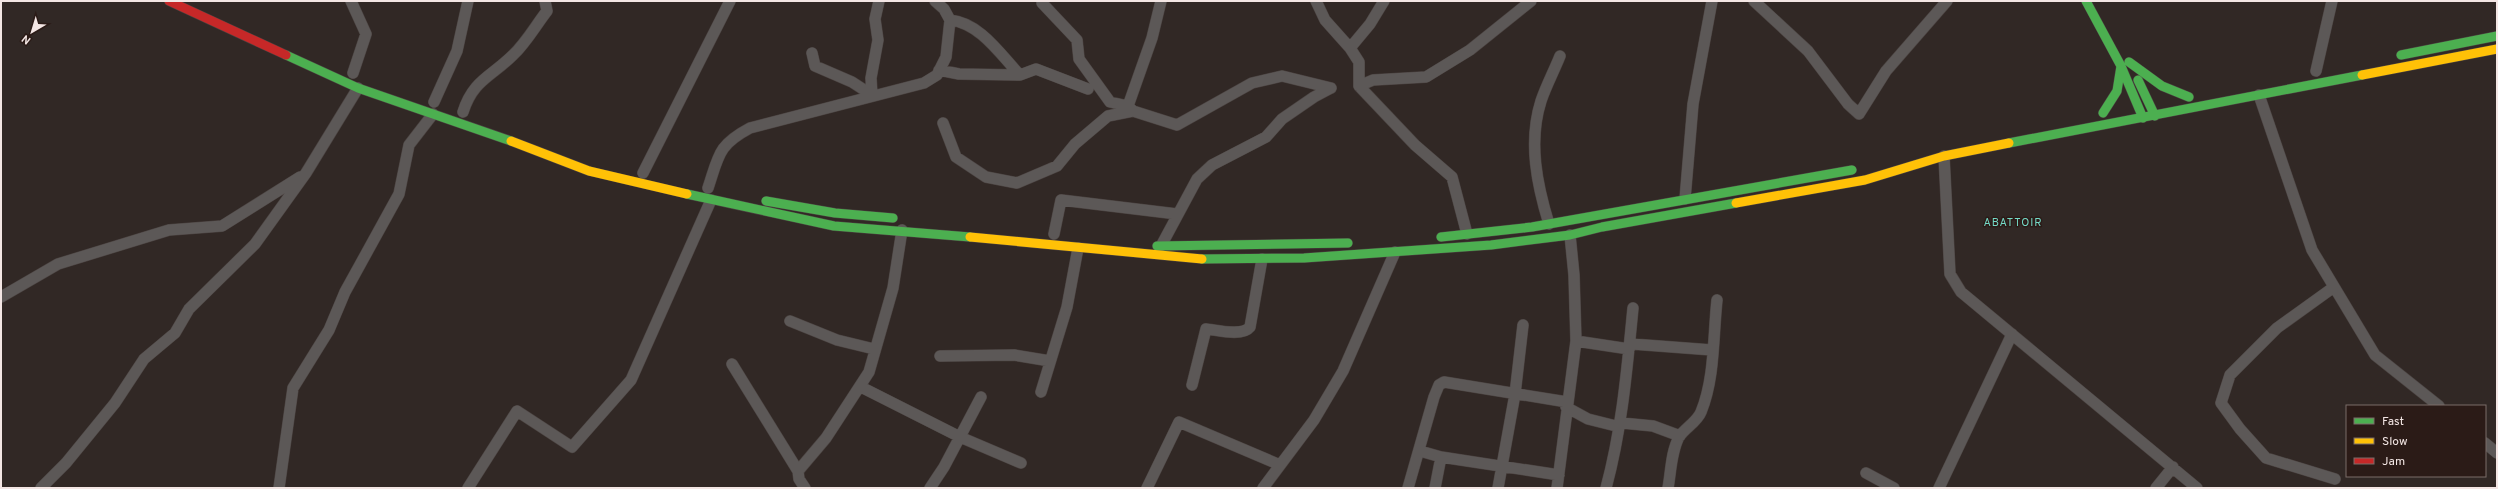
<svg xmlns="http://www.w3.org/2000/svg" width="2498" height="489" font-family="Overpass,sans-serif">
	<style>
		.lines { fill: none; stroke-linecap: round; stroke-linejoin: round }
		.street-casing { stroke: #4b4341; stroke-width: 12 }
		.fast-casing { stroke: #4b4341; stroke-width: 10 }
		.slow-casing { stroke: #4b4341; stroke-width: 10 }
		.jam-casing { stroke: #4b4341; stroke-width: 10 }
		.street { stroke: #5c5857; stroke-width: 11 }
		.fast { stroke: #4caf50; stroke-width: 9 }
		.slow { stroke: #ffc107; stroke-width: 9 }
		.jam { stroke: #c62828; stroke-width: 9 }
		.labels { text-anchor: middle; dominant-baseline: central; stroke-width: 3; stroke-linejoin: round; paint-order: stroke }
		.neighbourhood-label { font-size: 11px; letter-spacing: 1px; fill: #75dbc8; stroke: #2b1b17 }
	</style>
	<rect width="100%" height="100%" fill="#312825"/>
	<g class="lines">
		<defs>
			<path id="street" d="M351 1 366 34 353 73
				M1316 1 1325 20 1350 48 1359 62V86L1415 145 1452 177 1467 234
				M1754 1 1808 51 1848 104 1859 114 1886 71 1947 1
				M1042 3 1077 40 1079 59 1110 102 1128 106 1133 111
				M950 20C980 23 1000 54 1020 75
				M1350 48 1370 24 1384 1
				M812 53 815 66 852 82 872 95
				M939 70 959 74 1020 75 1036 69 1088 89
				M2316 71 2332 1
				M1359 86 1373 80 1426 77 1470 50 1531 1
				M872 95 871 78 878 40 875 19 879 1
				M2259 95 2312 250 2375 355 2439 406
				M434 102 457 51 468 1
				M1128 106 1152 38 1161 1
				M463 112C473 80 491 77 513 55 526 43 536 25 547 11L545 1
				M943 123 956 157 986 177 1017 183 1057 166 1075 144 1108 116 1133 111 1177 125 1252 83 1282 76 1331 88
				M1944 156 1950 274 1961 292 2197 488
				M643 173 730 1
				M708 188C719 155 718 145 750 128L924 83 937 75 946 57 950 20 944 9 935 1
				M1685 199 1693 104 1712 1
				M1549 224C1537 185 1528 142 1541 101 1546 86 1554 71 1560 56
				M1054 234 1061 200 1177 214
				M1161 246 1197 179 1212 165 1266 137 1282 119 1314 97 1331 88
				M2334 287 2277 328 2230 375 2221 403 2240 429 2266 458 2335 479
				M1 297 58 264 169 230 222 226 300 177
				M790 321 837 340 874 349
				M1576 341 1629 349 1632 344 1712 350
				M940 356 1014 355 1050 361
				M732 364 798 471
				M1192 385 1206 329C1217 330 1242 337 1250 327L1262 259
				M861 387 960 437 1021 463
				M1041 392 1067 307 1078 248
				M1566 407 1588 419 1616 426 1622 423 1653 426 1680 436
				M2485 443 2497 453
				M1420 451 1441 457 1559 475
				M1866 473 1894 488
				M41 488 66 463 115 403 144 359 175 333 189 309 255 244 306 173 358 88
				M279 488 293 388 329 330 345 292 399 194 409 145 433 114
				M468 488 517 411 572 447 631 380 711 200
				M805 488 799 479 798 471 826 438 869 372 893 288 902 230
				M930 488 944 467 981 397
				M1147 488 1179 422 1280 465
				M1263 488 1314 420 1343 371 1395 252
				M1408 488 1434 397 1439 385 1444 382 1567 402
				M1435 488 1441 457
				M1498 488 1515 394 1523 325
				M1557 488 1576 341 1574 275 1570 235
				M1606 488C1622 429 1627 369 1633 308
				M1668 488C1671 472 1671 452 1679 437 1685 428 1697 422 1701 412 1715 378 1713 336 1717 300
				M1939 488 2012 334
				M2156 488 2173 467"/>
			<path id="fast" d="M2086 1 2121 66 2143 118
				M286 55 358 88 511 141
				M2401 55 2497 36
				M2129 62 2162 86 2189 97
				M2138 80 2155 116
				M2103 113 2117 91 2121 66
				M2009 143 2362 75
				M687 194 834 226 970 237
				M766 201 835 213 893 218
				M1441 237 1532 227 1852 170
				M1157 246 1348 243
				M1202 259 1304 258 1491 245 1570 235 1602 227 1736 203"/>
			<path id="slow" d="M2362 75 2497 49
				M511 141 589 171 687 194
				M1736 203 1865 180 1944 156 2009 143
				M970 237 1202 259"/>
			<path id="jam" d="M169 1 286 55"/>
		</defs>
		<use href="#street" class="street-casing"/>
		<use href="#fast" class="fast-casing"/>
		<use href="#slow" class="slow-casing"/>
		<use href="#jam" class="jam-casing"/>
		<use href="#street" class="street"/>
		<use href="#fast" class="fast"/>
		<use href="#slow" class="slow"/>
		<use href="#jam" class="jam"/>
	</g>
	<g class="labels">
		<g class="neighbourhood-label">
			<text x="2013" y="223">ABATTOIR</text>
		</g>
	</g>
	<rect width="2498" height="489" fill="none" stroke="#f3e6e4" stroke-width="4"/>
	<rect x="2346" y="405" width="140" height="72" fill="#2b1b17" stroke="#7b6c69"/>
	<rect x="2354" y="418" width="20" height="6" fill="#4caf50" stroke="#7b6c69"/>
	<text x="2382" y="425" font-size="12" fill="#f3e6e4">Fast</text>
	<rect x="2354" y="438" width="20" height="6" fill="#ffc107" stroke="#7b6c69"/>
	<text x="2382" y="445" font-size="12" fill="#f3e6e4">Slow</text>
	<rect x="2354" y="458" width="20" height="6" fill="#c62828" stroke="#7b6c69"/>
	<text x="2382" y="465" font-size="12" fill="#f3e6e4">Jam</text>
	<g transform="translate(32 32) rotate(218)" stroke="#2b1b17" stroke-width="3" paint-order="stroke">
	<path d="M0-3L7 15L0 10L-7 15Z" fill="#f3e6e4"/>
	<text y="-6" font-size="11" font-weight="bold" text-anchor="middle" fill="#f3e6e4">N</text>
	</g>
</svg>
